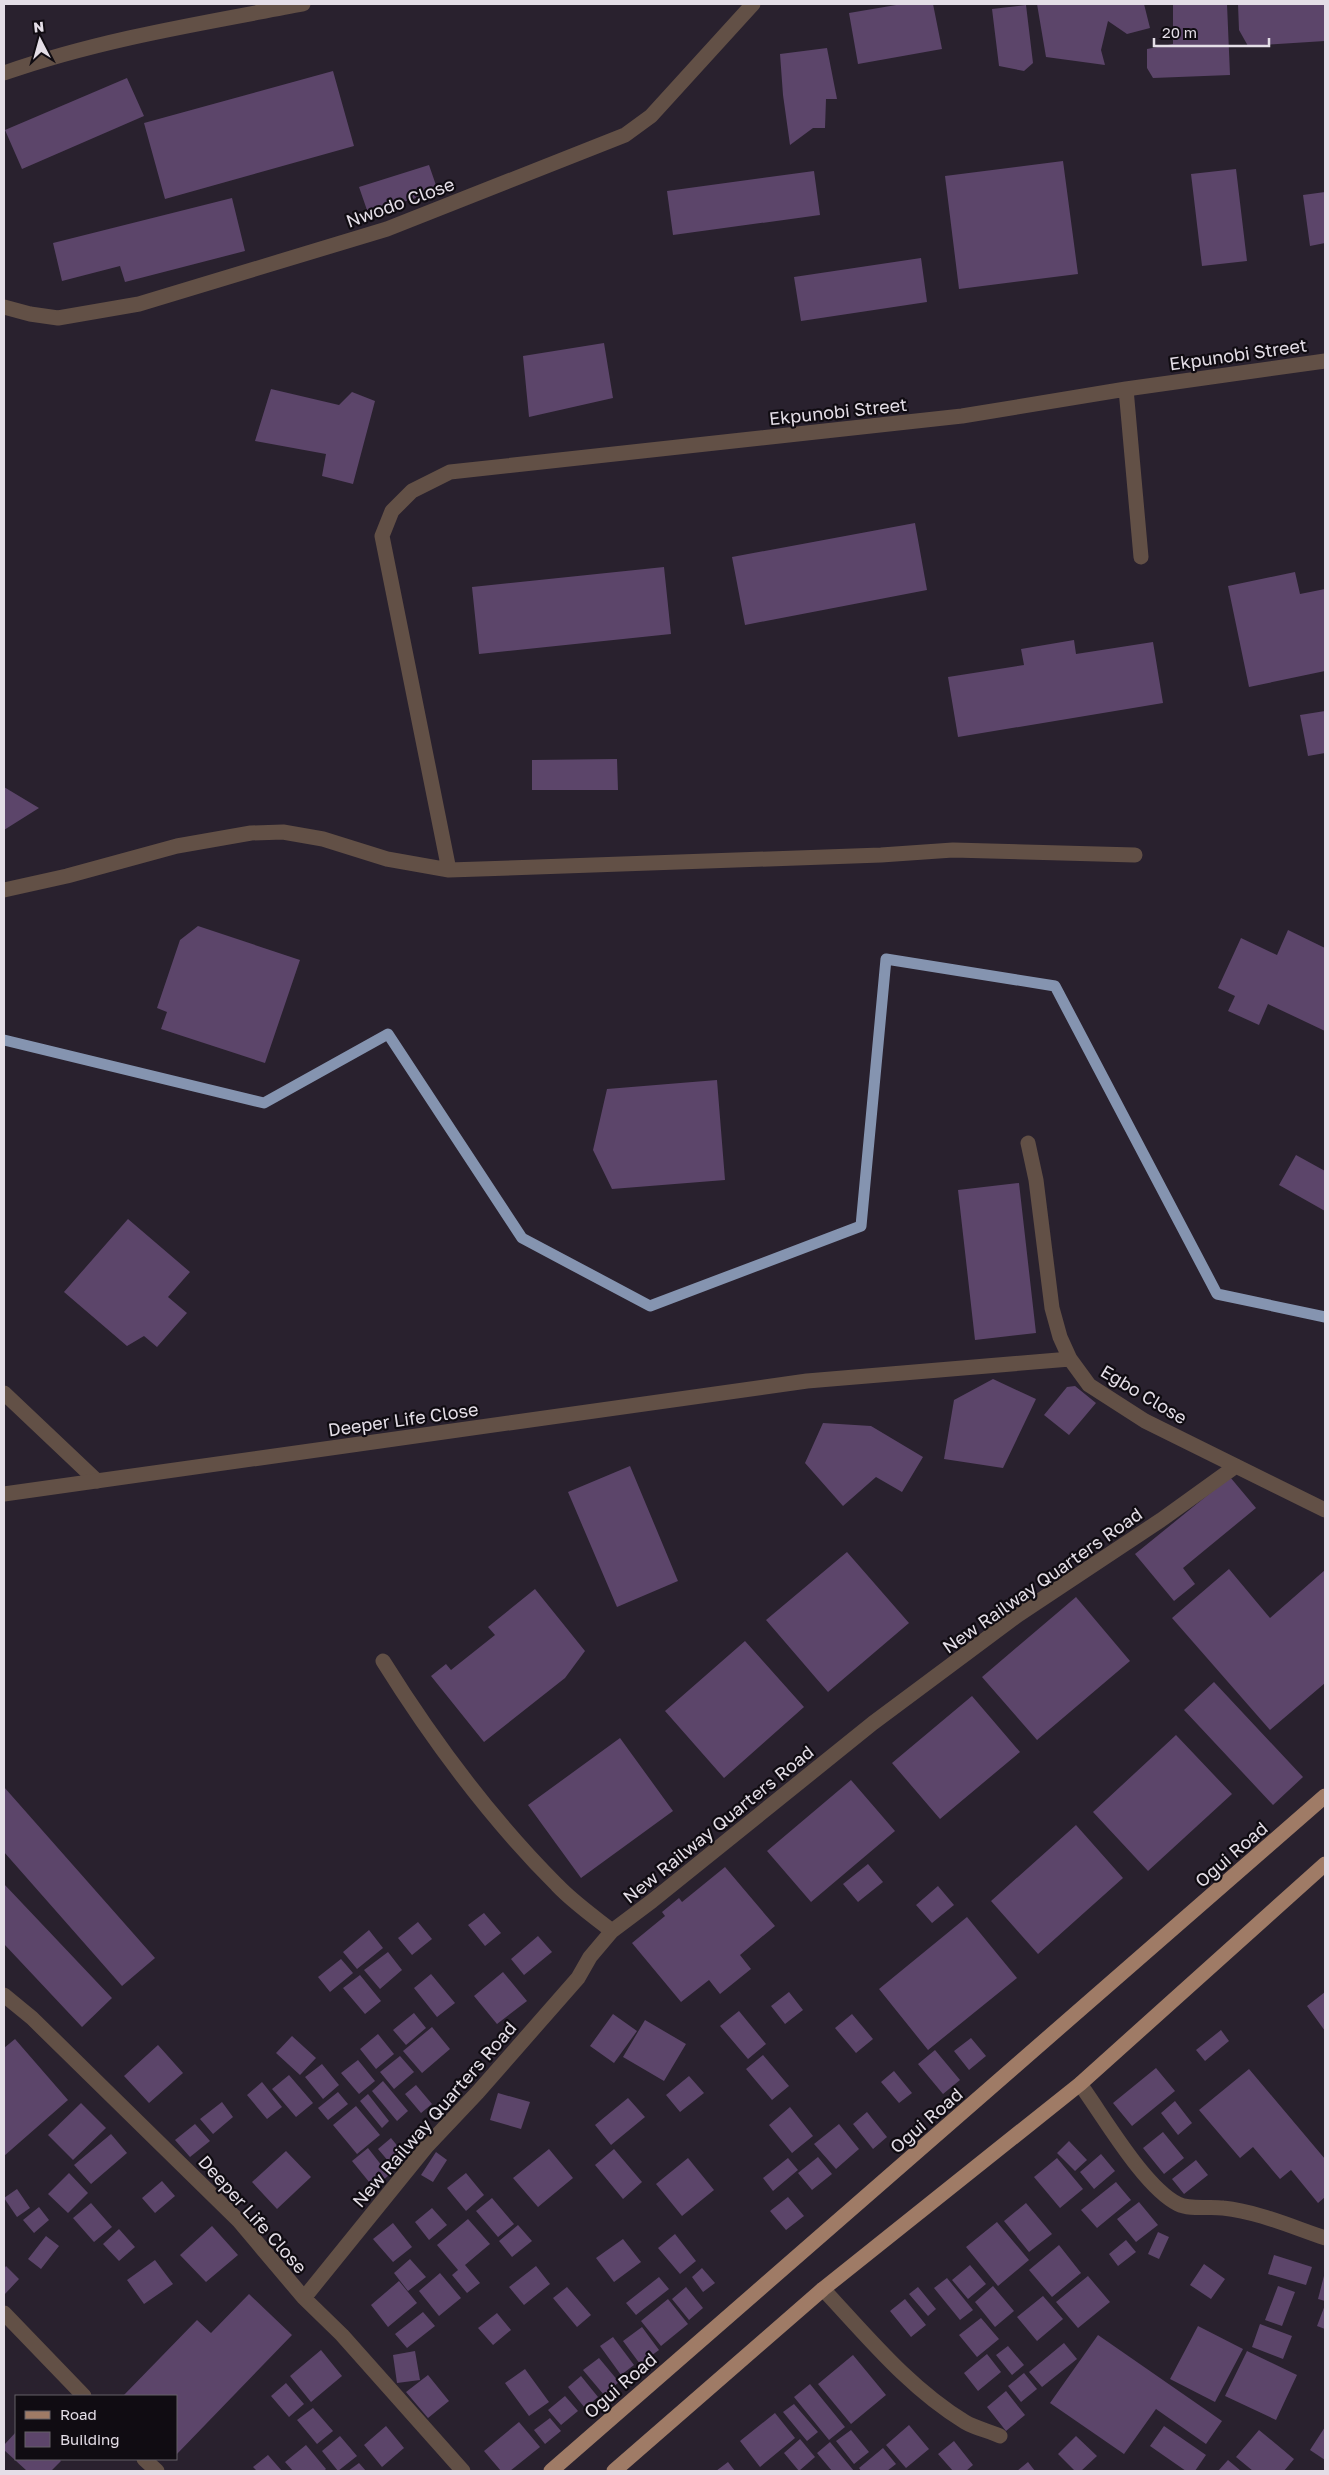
<svg xmlns="http://www.w3.org/2000/svg" width="1329" height="2475" font-family="'Golos Text',sans-serif">
	<style>
		.lines { fill: none; stroke-linecap: round; stroke-linejoin: round }
		.stream { stroke: #8594b0; stroke-width: 11 }
		.building { fill: #5c456a }
		.lane { stroke: #625046; stroke-width: 15 }
		.street { stroke: #625046; stroke-width: 15 }
		.primary { stroke: #9f7b66; stroke-width: 15 }
		.labels { text-anchor: middle; dominant-baseline: central; stroke-width: 4.5; stroke-linejoin: round; paint-order: stroke }
		.street-label { font-size: 18px; fill: #e4dee7; stroke: #100c12 }
	</style>
	<rect width="100%" height="100%" fill="#29212e"/>
	<g class="lines">
		<path class="stream" d="M4 1040 264 1103 388 1034 522 1238 650 1306 861 1226 886 959 1055 986 1217 1294 1325 1317"/>
	</g>
	<path class="building" d="M902 4H933L942 49 858 64 849 13Z
		M1037 4H1144L1150 28 1127 34 1108 21 1101 50 1105 65 1046 57Z
		M1173 4H1227L1230 75 1153 78 1147 68V49L1173 44Z
		M1238 4H1325V41L1248 46 1239 30Z
		M1026 5 1033 63 1024 71 999 66 992 9Z
		M827 48 837 99H826L825 128H813L790 145 783 95 780 54Z
		M333 71 354 146 165 199 144 123Z
		M127 78 144 116 22 169 5 130Z
		M1063 161 1078 274 959 289 945 176Z
		M429 165 438 191 368 213 359 187Z
		M1236 169 1247 261 1202 266 1191 174Z
		M814 171 820 215 673 235 667 191Z
		M1325 192V243L1310 246 1303 195Z
		M232 198 245 251 125 282 120 266 62 281 53 243Z
		M921 258 927 302 801 321 794 277Z
		M604 343 613 398 529 417 523 356Z
		M271 389 339 405 352 392 375 401 353 484 322 476 326 454 255 441Z
		M915 523 927 590 745 625 732 557Z
		M664 567 671 634 479 654 472 587Z
		M1295 572 1300 594 1325 589V671L1249 687 1228 586Z
		M1074 640 1076 654 1153 642 1163 703 958 737 948 677 1024 665 1021 649Z
		M1325 711V753L1308 756 1300 715Z
		M617 759 618 790H532V760Z
		M4 787 39 808 4 830Z
		M198 926 300 960 265 1063 161 1029 167 1012 157 1008 180 940Z
		M1288 930 1325 948V1031L1268 1004 1259 1025 1228 1011 1235 996 1218 988 1241 938 1277 955Z
		M717 1080 725 1180 612 1189 593 1150 607 1089Z
		M1296 1155 1325 1171V1211L1279 1185Z
		M1019 1183 1036 1333 975 1340 958 1190Z
		M128 1219 190 1272 168 1297 187 1313 157 1347 144 1336 127 1346 64 1292Z
		M993 1379 1036 1399 1003 1468 944 1459 954 1400Z
		M1075 1386 1096 1403 1069 1435 1044 1415 1067 1387Z
		M823 1423 871 1426 923 1457 902 1492 876 1477 843 1506 805 1463Z
		M630 1466 678 1581 617 1607 568 1492Z
		M1230 1477 1256 1508 1183 1568 1195 1584 1174 1601 1135 1554Z
		M847 1552 909 1623 828 1692 766 1620Z
		M1229 1569 1270 1618 1325 1570V1683L1270 1730 1172 1618Z
		M535 1589 585 1651 565 1678 484 1742 431 1676 446 1664 451 1670 495 1635 488 1627Z
		M1076 1597 1130 1661 1037 1740 982 1677Z
		M745 1641 804 1707 724 1778 665 1711Z
		M1214 1682 1303 1777 1273 1805 1184 1710Z
		M972 1696 1020 1752 940 1819 892 1763Z
		M1176 1735 1232 1794 1148 1871 1093 1812Z
		M620 1738 673 1811 581 1878 528 1805Z
		M851 1780 895 1831 811 1902 767 1851Z
		M4 1787 155 1958 122 1986 4 1852Z
		M1076 1825 1123 1878 1038 1954 991 1901Z
		M868 1864 883 1882 858 1902 843 1884Z
		M725 1867 775 1926 740 1955 751 1969 720 1994 709 1980 681 2002 632 1943 665 1916 662 1912 679 1898 682 1902Z
		M4 1884 112 1998 82 2027 4 1944Z
		M938 1886 954 1905 932 1923 916 1905Z
		M484 1913 501 1933 485 1946 468 1925Z
		M967 1917 1017 1978 928 2050 879 1989Z
		M418 1922 432 1939 412 1955 398 1938Z
		M369 1930 383 1948 357 1969 343 1952Z
		M538 1936 552 1952 524 1975 511 1959Z
		M388 1952 402 1970 380 1989 364 1970Z
		M341 1959 353 1973 330 1992 318 1977Z
		M503 1972 527 2001 497 2024 474 1996Z
		M431 1974 455 2003 437 2017 414 1988Z
		M360 1975 381 2001 365 2014 343 1988Z
		M789 1992 803 2010 785 2024 771 2006Z
		M1325 1992V2031L1307 2006Z
		M739 2011 766 2044 748 2059 720 2026Z
		M414 2013 426 2028 406 2045 393 2030Z
		M613 2014 637 2031 614 2063 590 2046Z
		M852 2014 873 2039 856 2053 835 2028Z
		M645 2020 686 2044 664 2081 623 2057Z
		M432 2027 450 2049 422 2073 403 2051Z
		M1221 2030 1229 2041 1205 2061 1196 2050Z
		M378 2034 394 2054 376 2069 360 2049Z
		M292 2036 316 2058 300 2075 276 2053Z
		M971 2038 986 2056 969 2070 954 2051Z
		M15 2039 68 2100 4 2156V2048Z
		M158 2045 183 2073 149 2103 124 2076Z
		M935 2050 960 2080 943 2094 918 2064Z
		M763 2055 789 2086 772 2100 746 2069Z
		M400 2056 414 2072 394 2089 380 2072Z
		M358 2060 375 2081 359 2094 341 2073Z
		M322 2064 339 2085 323 2099 305 2077Z
		M1156 2068 1175 2091 1132 2126 1113 2103Z
		M1249 2069 1325 2159V2197L1318 2203 1291 2170 1280 2179 1253 2147 1240 2158 1199 2110Z
		M894 2071 912 2093 899 2103 881 2082Z
		M289 2075 313 2103 296 2117 272 2089Z
		M689 2076 704 2093 680 2112 666 2095Z
		M383 2081 408 2111 397 2121 372 2091Z
		M262 2082 282 2107 267 2119 247 2095Z
		M416 2085 432 2104 421 2113 405 2094Z
		M338 2092 348 2104 328 2120 318 2108Z
		M498 2093 530 2102 521 2129 490 2120Z
		M368 2094 389 2121 382 2128 360 2101Z
		M628 2098 645 2117 611 2145 595 2125Z
		M1175 2101 1192 2123 1178 2135 1161 2113Z
		M222 2102 233 2117 213 2134 200 2119Z
		M81 2103 106 2128 73 2160 48 2135Z
		M356 2106 380 2135 357 2154 333 2125Z
		M790 2107 813 2136 792 2153 769 2125Z
		M867 2112 887 2137 873 2149 853 2124Z
		M195 2124 210 2141 190 2157 175 2140Z
		M839 2124 859 2149 836 2169 814 2144Z
		M1163 2132 1184 2158 1164 2174 1143 2148Z
		M111 2134 127 2153 91 2184 74 2165Z
		M391 2138 408 2159 395 2169 378 2149Z
		M1069 2141 1087 2160 1075 2171 1057 2153Z
		M368 2148 389 2175 374 2188 352 2161Z
		M549 2149 573 2178 538 2207 513 2178Z
		M614 2149 642 2182 623 2199 595 2165Z
		M286 2151 311 2177 277 2209 252 2182Z
		M436 2152 447 2160 433 2182 421 2175Z
		M1101 2154 1115 2171 1094 2189 1080 2172Z
		M818 2157 832 2174 812 2190 798 2173Z
		M688 2158 714 2190 682 2216 656 2184Z
		M788 2158 798 2170 773 2191 763 2178Z
		M1057 2158 1083 2189 1060 2208 1034 2177Z
		M1196 2160 1208 2175 1184 2194 1172 2179Z
		M69 2173 88 2193 68 2213 48 2194Z
		M466 2173 484 2195 466 2211 447 2188Z
		M162 2181 175 2196 155 2213 142 2198Z
		M1116 2182 1131 2200 1097 2228 1081 2210Z
		M17 2189 30 2208 17 2217 4 2198Z
		M788 2197 804 2216 786 2230 770 2211Z
		M492 2198 514 2224 498 2237 476 2211Z
		M1139 2202 1158 2225 1136 2242 1117 2219Z
		M91 2203 112 2227 94 2242 73 2218Z
		M1026 2203 1052 2234 1029 2252 1004 2221Z
		M39 2207 49 2220 34 2233 23 2220Z
		M432 2208 447 2225 429 2240 415 2222Z
		M468 2219 490 2244 465 2265 480 2283 467 2293 452 2275 458 2270 437 2245Z
		M997 2222 1029 2260 998 2286 966 2247Z
		M393 2223 412 2247 393 2262 373 2239Z
		M518 2225 532 2241 512 2257 499 2241Z
		M212 2226 238 2255 206 2282 180 2255Z
		M119 2229 135 2247 119 2261 103 2244Z
		M1158 2232 1169 2237 1159 2259 1148 2254Z
		M675 2234 696 2261 680 2274 658 2248Z
		M46 2236 59 2246 41 2269 28 2259Z
		M623 2239 641 2262 614 2282 596 2258Z
		M1126 2240 1136 2252 1118 2266 1109 2254Z
		M1059 2245 1081 2273 1052 2297 1029 2270Z
		M1274 2255 1312 2267 1306 2285 1268 2274Z
		M410 2259 426 2277 408 2291 394 2273Z
		M155 2260 173 2284 144 2304 127 2280Z
		M1204 2264 1225 2279 1211 2299 1190 2285Z
		M970 2265 986 2284 968 2299 952 2280Z
		M6 2266 19 2279 4 2295V2269Z
		M536 2266 550 2284 524 2305 509 2287Z
		M702 2268 715 2283 703 2292 692 2277Z
		M1325 2272V2301L1318 2299Z
		M440 2273 461 2298 439 2316 419 2291Z
		M1088 2276 1110 2302 1078 2328 1056 2302Z
		M659 2277 669 2289 636 2315 626 2303Z
		M947 2278 973 2310 960 2320 934 2288Z
		M399 2281 417 2303 388 2327 371 2305Z
		M993 2286 1014 2311 995 2327 975 2302Z
		M1278 2286 1295 2292 1282 2326 1265 2320Z
		M567 2287 591 2315 577 2327 553 2298Z
		M686 2287 703 2308 689 2320 672 2299Z
		M918 2287 936 2309 928 2316 909 2294Z
		M249 2294 292 2335 176 2455V2396H123L197 2320 211 2333Z
		M1043 2296 1063 2319 1037 2341 1017 2317Z
		M668 2299 688 2324 661 2346 641 2321Z
		M905 2299 926 2325 911 2337 890 2311Z
		M1325 2305V2329L1317 2326Z
		M423 2312 435 2326 407 2348 395 2334Z
		M497 2313 511 2330 493 2345 478 2328Z
		M981 2318 999 2339 977 2357 959 2335Z
		M1260 2324 1292 2336 1283 2359 1252 2347Z
		M1198 2326 1243 2349 1215 2402 1170 2379Z
		M642 2327 659 2350 640 2364 623 2341Z
		M1098 2335 1222 2421 1206 2444 1156 2409 1124 2454 1050 2403Z
		M613 2337 634 2365 621 2375 600 2346Z
		M1064 2343 1077 2359 1042 2387 1029 2372Z
		M1008 2346 1024 2365 1012 2375 996 2355Z
		M321 2350 342 2376 311 2402 290 2376Z
		M415 2351 420 2380 397 2383 393 2355Z
		M1247 2351 1297 2375 1276 2420 1225 2396Z
		M987 2354 1001 2372 978 2391 964 2373Z
		M853 2355 886 2395 851 2424 818 2384Z
		M599 2358 619 2382 604 2395 583 2370Z
		M525 2369 549 2402 529 2416 505 2383Z
		M1024 2373 1037 2389 1021 2402 1008 2386Z
		M428 2375 449 2401 428 2418 406 2392Z
		M581 2376 598 2397 585 2408 568 2387Z
		M286 2383 304 2404 289 2417 271 2396Z
		M810 2384 845 2427 829 2440 794 2397Z
		M1006 2391 1025 2415 1006 2431 987 2407Z
		M565 2396 578 2411 561 2425 548 2410Z
		M794 2404 818 2432 807 2441 783 2412Z
		M313 2408 333 2431 317 2444 297 2420Z
		M775 2413 795 2438 760 2467 740 2441Z
		M550 2418 561 2431 545 2444 534 2430Z
		M519 2422 540 2447 510 2471H501L484 2451Z
		M909 2425 929 2449 906 2468 886 2445Z
		M386 2426 404 2448 382 2467 364 2445Z
		M1164 2426 1206 2455 1195 2471H1186L1150 2446Z
		M1325 2427V2460L1310 2450Z
		M851 2430 869 2452 854 2464 836 2441Z
		M1259 2430 1294 2459 1284 2471H1253L1236 2457Z
		M16 2432V2459H59L61 2461 51 2471H27L4 2450V2445Z
		M340 2436 357 2456 338 2471 322 2451Z
		M1076 2436 1097 2456 1081 2471H1075L1058 2454Z
		M800 2439 815 2457 799 2471 784 2453Z
		M954 2441 973 2465 966 2471H953L938 2454Z
		M830 2442 854 2471H832L817 2453Z
		M306 2445 326 2469 324 2471H293L285 2462Z
		M883 2448 896 2464 887 2471H861L859 2468Z
		M268 2455 282 2471H257L253 2467Z
		M1228 2460 1241 2471H1218Z
		M728 2462 735 2471H716Z
		M1028 2462 1035 2471H1017Z
		M359 2463 366 2471H348Z"/>
	<g class="lines">
		<path class="lane" d="M4 1393 97 1481"/>
		<path class="street" d="M4 73C101 39 203 23 303 4
			M4 307 30 314 58 318 139 304 387 229 625 135 651 116 753 4
			M1126 389 1141 557
			M449 870 382 536 392 511 412 491 450 472 962 416 1126 389 1325 361
			M4 890 67 876 177 846 251 833 283 832 323 839 387 859 449 870 881 855 953 850 1135 855
			M1028 1143 1036 1180 1052 1308 1060 1337 1070 1359 1089 1385 1145 1421 1325 1510
			M4 1494 807 1381 1070 1359
			M383 1661C433 1741 490 1818 557 1885 573 1902 593 1916 612 1931
			M4 1995 32 2018 239 2221 304 2298 342 2335 463 2471
			M1080 2084C1104 2117 1144 2187 1178 2204 1190 2210 1210 2206 1223 2208 1259 2212 1292 2227 1325 2238
			M823 2289C867 2336 909 2388 965 2422 975 2428 989 2431 1000 2436
			M304 2298 427 2146 478 2092 578 1978 590 1957 612 1931 652 1901 873 1723 1018 1615 1161 1520 1236 1466
			M4 2313 84 2396
			M144 2459 157 2471"/>
		<path class="primary" d="M551 2471 1325 1796
			M614 2471 823 2289 1080 2084 1325 1864"/>
	</g>
	<g class="labels">
		<g class="street-label">
			<text transform="translate(400 202) rotate(-20)">Nwodo Close</text>
			<text transform="translate(1238 354) rotate(-8)">Ekpunobi Street</text>
			<text transform="translate(838 411) rotate(-6)">Ekpunobi Street</text>
			<text transform="translate(1144 1394) rotate(31)">Egbo Close</text>
			<text transform="translate(403 1419) rotate(-8)">Deeper Life Close</text>
			<text transform="translate(1042 1580) rotate(-35)">New Railway Quarters Road</text>
			<text transform="translate(718 1824) rotate(-39)">New Railway Quarters Road</text>
			<text transform="translate(1231 1854) rotate(-41)">Ogui Road</text>
			<text transform="translate(434 2114) rotate(-49)">New Railway Quarters Road</text>
			<text transform="translate(926 2120) rotate(-41)">Ogui Road</text>
			<text transform="translate(253 2214) rotate(48)">Deeper Life Close</text>
			<text transform="translate(620 2385) rotate(-41)">Ogui Road</text>
		</g>
	</g>
	<rect width="1329" height="2475" fill="none" stroke="#e4dee7" stroke-width="10"/>
	<rect x="15" y="2395" width="162" height="65" fill="#100c12" stroke="#656067"/>
	<rect x="25" y="2411" width="25" height="8" fill="#9f7b66" stroke="#656067"/>
	<text x="60" y="2420" font-size="15" fill="#e4dee7">Road</text>
	<rect x="25" y="2432" width="25" height="15" fill="#5c456a" stroke="#656067"/>
	<text x="60" y="2445" font-size="15" fill="#e4dee7">Building</text>
	<g transform="translate(40 40) rotate(354)" stroke="#100c12" stroke-width="4" paint-order="stroke">
	<path d="M0-4L9 19L0 12L-9 19Z" fill="#e4dee7"/>
	<text y="-8" font-size="14" font-weight="bold" text-anchor="middle" fill="#e4dee7">N</text>
	</g>
	<path d="M1154 38v8h115v-8" fill="none" stroke="#e4dee7" stroke-width="2.5"/>
	<text x="1162" y="38" font-size="15" fill="#e4dee7" stroke="#100c12" stroke-width="4" paint-order="stroke">20 m</text>
</svg>
